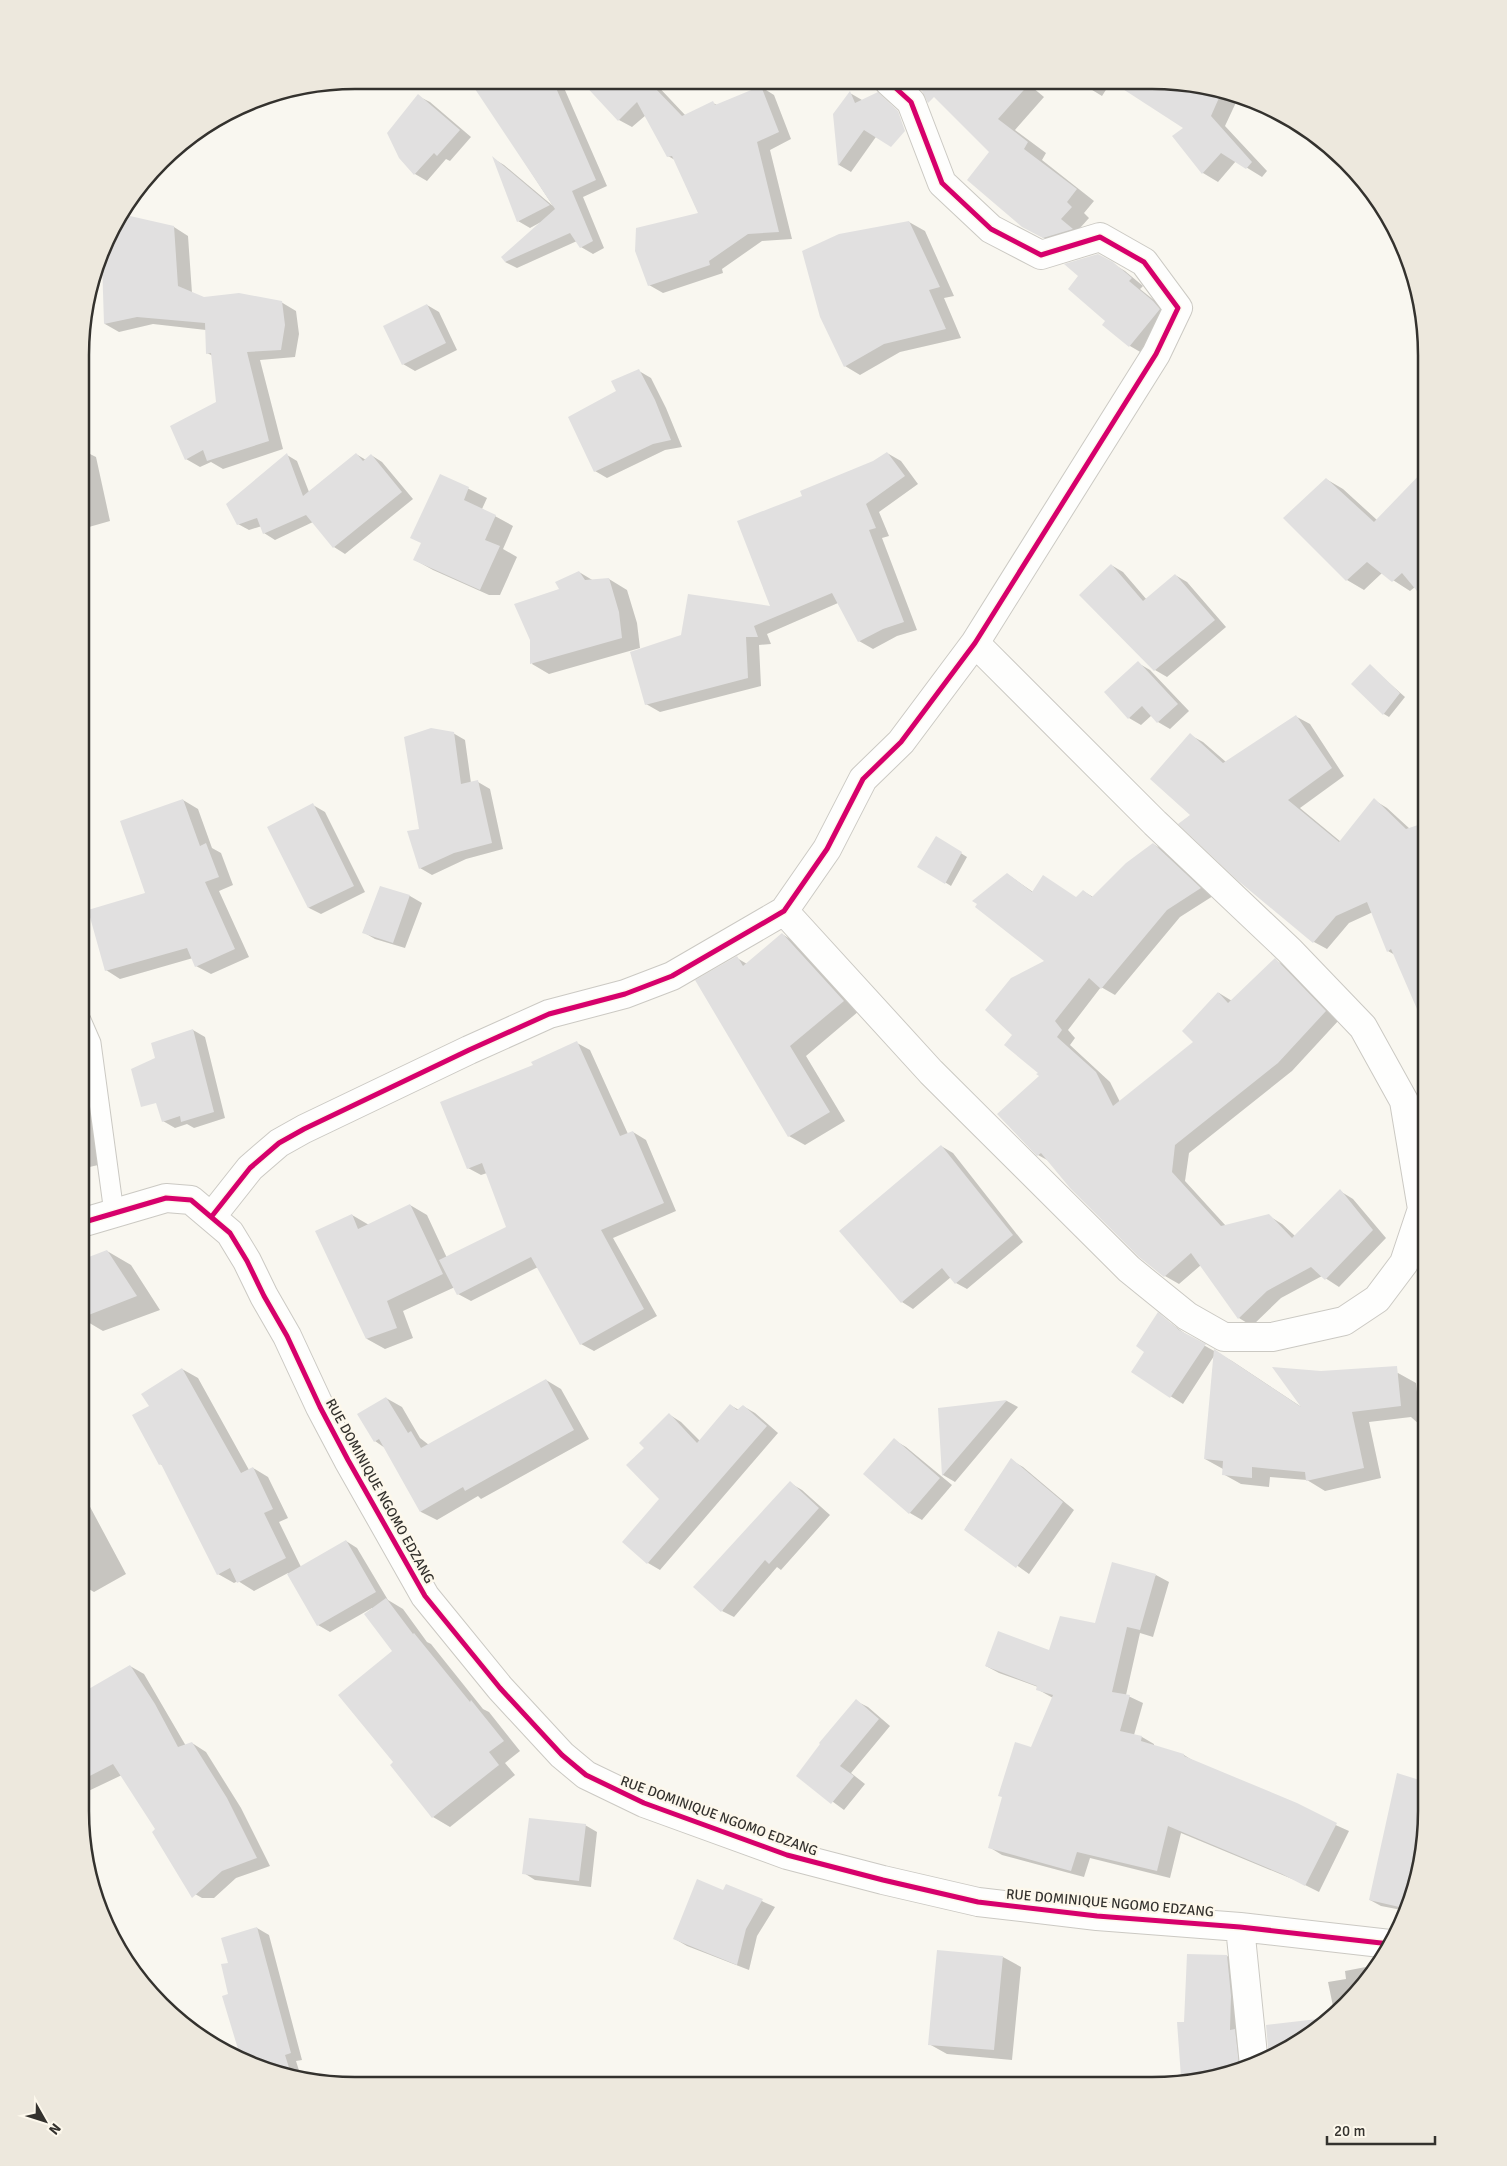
<svg xmlns="http://www.w3.org/2000/svg" width="1507" height="2166" font-family="Signika,sans-serif">
	<style>
		.shadow { fill: #0003 }
		.building { fill: #e1e0e0 }
		.lines { fill: none; stroke-linecap: round; stroke-linejoin: round }
		.lane-casing { stroke: #cbc9c3; stroke-width: 21 }
		.street-casing { stroke: #cbc9c3; stroke-width: 30 }
		.lane { stroke: #fefefd; stroke-width: 19 }
		.street { stroke: #fefefd; stroke-width: 28 }
		.cycleway-casing { stroke: #fdf8ec; stroke-width: 8 }
		.cycleway { stroke: #d6006c; stroke-width: 5 }
		.labels { text-anchor: middle; dominant-baseline: central; stroke-width: 5; stroke-linejoin: round; paint-order: stroke }
		.street-label { font-size: 14px; fill: #34322e; stroke: #fdf8ec }
		.rim { fill: none; stroke: #34322e; stroke-width: 2.5 }
	</style>
	<rect width="100%" height="100%" fill="#f9f7f0"/>
	<path class="shadow" d="M471 80 561 81 607 186 583 197 604 248 593 254 581 247 577 241 517 268 505 262 541 222 530 228 518 221 494 159 504 165 553 206Z
		M582 81H653L686 116 713 103 717 105 761 87 774 95 791 139 770 150 792 239 762 241 722 269 723 273 663 293 649 285 699 214 675 160 668 156 646 115 632 127 619 120Z
		M920 82H1026L1044 97 1015 130 1046 153 1042 160 1094 201 1084 213 1089 218 1062 248 1022 226 991 152Z
		M1079 82H1111L1102 96Z
		M1188 82 1239 96 1225 126 1267 171 1262 177 1236 161 1218 182 1203 173 1185 128Z
		M850 93 862 100 878 134 851 172 839 165 834 115Z
		M418 96 430 102 471 137 450 161 446 159 427 181 415 174 400 157Z
		M130 218 174 227 188 236 192 293 204 298 281 302 296 311 299 334 295 357 260 360 283 449 223 469 211 462 200 467 186 459 218 403 213 356 207 353 206 330 153 324 119 332 105 324 104 273 99 270 115 222Z
		M909 222 925 231 954 296 944 298 961 338 900 352 860 375 845 366Z
		M1098 255 1125 271 1143 286 1140 289 1165 309 1142 353 1130 346 1107 320Z
		M427 305 439 312 457 350 415 371 403 364Z
		M639 371 651 378 666 408 682 447 665 450 607 478 595 471 618 392Z
		M82 450 96 457 110 521 82 529Z
		M887 453 901 461 918 484 879 512 889 536 882 538 917 630 897 636 873 649 859 641 838 603 767 634 771 644 759 645 761 686 660 712 646 704 772 608 804 496 874 462Z
		M356 454 366 460 371 455 382 462 413 499 345 554 334 547 313 522 275 540 264 533 262 526 249 530 238 524 287 455 297 461 309 492Z
		M449 479 487 498 482 509 513 526 503 549 517 557 500 595H489L433 570 415 560Z
		M1326 479 1343 489 1377 520 1415 587 1410 591 1382 573 1364 590 1347 580Z
		M1111 565 1123 572 1147 600 1175 575 1187 582 1226 627 1167 677 1155 670 1080 595Z
		M579 572 594 581 609 579 627 590 637 623 640 648 549 674 532 664 561 590Z
		M1138 663 1150 670 1189 711 1170 729 1158 722 1152 715 1141 725 1129 718Z
		M1370 666 1405 697 1389 717 1384 714Z
		M1297 717 1310 724 1344 776 1300 808 1341 842 1374 800 1387 808 1410 829 1395 955 1388 951 1373 912 1349 923 1327 949 1314 942 1192 815 1190 735 1203 742 1226 762Z
		M453 733 465 740 471 783 478 782 490 789 503 849 466 859 432 875 420 868 421 830Z
		M183 800 198 809 212 848 221 853 233 885 219 891 249 957 211 974 196 966 193 958 120 979 106 970 146 894Z
		M313 805 325 812 365 892 321 914 309 908 269 827Z
		M937 838 967 857 951 886 919 866Z
		M1153 844 1167 852 1213 896 1180 917 1115 995 1101 987 1068 1030 1075 1038 1070 1045 1110 1082 1120 1102 1195 1042 1219 993 1232 1001 1275 960 1289 968 1339 1020 1292 1071 1189 1153 1185 1181 1226 1226 1269 1216 1282 1224 1295 1236 1340 1191 1353 1199 1386 1238 1339 1287 1322 1276 1281 1298 1252 1326 1239 1318 1201 1265 1179 1284 1165 1276 1140 1256 1049 1161 1038 1155 1040 1073 1014 1035 1046 962 1007 874 1033 892 1077 898 1083 891 1093 897Z
		M81 881 86 904 81 905Z
		M380 888 410 896 422 903 405 948 375 939 363 932Z
		M782 934 798 944 859 1011 806 1056 845 1121 805 1145 789 1136 737 958 747 964Z
		M193 1030 205 1037 225 1118 194 1128 187 1124 175 1128 163 1121Z
		M81 1035 89 1071 81 1072Z
		M577 1043 590 1050 628 1134 633 1132 646 1140 676 1211 613 1238 657 1316 594 1351 581 1344 538 1267 471 1301 458 1294 455 1287 403 1311 413 1338 385 1349 367 1339 317 1232 352 1215 369 1225 410 1205 427 1215 447 1258 508 1228 487 1173 481 1175 468 1168 534 1066Z
		M83 1103 101 1113 111 1162 81 1169V1104Z
		M941 1146 953 1153 1023 1242 967 1289 956 1283 951 1277 913 1309 902 1302Z
		M107 1251 131 1265 160 1310 103 1331 81 1318V1261Z
		M1158 1314 1191 1338 1232 1361 1303 1408 1398 1373 1416 1383 1417 1392 1427 1391V1450L1421 1447 1420 1425 1411 1417 1369 1422 1381 1478 1325 1491 1307 1480 1270 1477 1269 1487 1241 1484 1223 1474V1469L1205 1459 1214 1356 1183 1404 1132 1372 1146 1352Z
		M182 1369 198 1378 249 1470 253 1468 268 1477 288 1518 279 1522 301 1567 346 1541 357 1548 388 1600 403 1609 427 1642 431 1644 483 1709 489 1712 520 1751 505 1763 515 1775 450 1827 433 1817 395 1762 394 1651 372 1608 330 1632 318 1625 288 1573 254 1591 238 1581 234 1583 218 1574 164 1466 160 1464 151 1407Z
		M546 1380 561 1389 589 1439 481 1499 478 1496 437 1520 421 1512 385 1448 375 1441 386 1398 402 1407 420 1438 429 1445Z
		M1007 1401 1018 1407 955 1482 943 1475 939 1409Z
		M730 1405 739 1410 743 1406 755 1413 778 1433 660 1570 648 1563 661 1499 645 1448 670 1415 681 1422 700 1441Z
		M894 1440 906 1447 952 1485 922 1520 910 1513 865 1474Z
		M1011 1460 1023 1467 1074 1510 1029 1574 965 1529Z
		M790 1483 802 1490 830 1515 781 1570 777 1567 734 1617 722 1611Z
		M81 1490 126 1574 94 1592 80 1584Z
		M1156 1575 1169 1582 1153 1637 1140 1633 1126 1695 1143 1703 1134 1735 1142 1737 1154 1744V1746L1184 1755 1197 1763 1349 1831 1319 1892 1297 1881 1181 1833 1170 1878 1090 1858 1084 1877 1002 1855 989 1847 1053 1698 1037 1689 1038 1687 999 1673 986 1666 1050 1652 1096 1625Z
		M80 1630 86 1644 80 1646Z
		M130 1666 144 1674 186 1746 192 1743 206 1752 241 1808 270 1866 236 1878 214 1898H202L188 1890 157 1830 122 1775 80 1795V1717Z
		M856 1701 868 1707 890 1726 851 1773 865 1784 844 1810 798 1776Z
		M1398 1775 1426 1783V1830L1412 1900 1407 1911 1381 1906 1370 1900Z
		M585 1825 597 1832 591 1887 535 1880 524 1873Z
		M726 1885 775 1907 757 1936 749 1970 687 1946 675 1939 724 1892Z
		M257 1928 269 1935 302 2060 296 2061 302 2080 266 2071 242 2059 229 1995V1963Z
		M1227 1956 1239 1963 1250 2067 1223 2077 1190 2081 1182 2076 1185 2023Z
		M1003 1957 1021 1967 1012 2060 947 2054 929 2044Z
		M1371 1966 1376 1969 1335 2016 1328 1982 1346 1979 1345 1971Z"/>
	<path class="building" d="M469 80 553 81 596 180 572 191 593 241 580 248 570 233 505 262 501 257 555 209Z
		M581 81H660L654 87 682 116 713 101 715 105 761 86 779 132 757 142 779 232 748 234 709 261 710 265 648 286 635 251 636 228 698 213 672 156 667 157 637 102 618 121Z
		M912 82H1031L998 119 1028 142 1024 149 1077 189 1067 202 1072 207 1061 219 1073 229 1043 238 1022 227 967 180 989 152 934 97 928 103 922 91Z
		M1112 82H1188L1222 91 1211 116 1252 162 1246 169 1221 153 1202 174 1172 136 1183 128Z
		M850 91 855 103 878 92 898 111 905 131 891 147 864 130 838 166 833 114Z
		M418 94 460 130 437 156 434 153 414 175 399 158 387 133Z
		M492 156 550 205 517 222Z
		M130 216 174 226 178 286 204 297 239 293 282 301 285 325 281 350 247 352 269 441 207 461 203 450 185 460 170 426 216 402 211 353 206 354 205 323 137 317 104 324 102 261 116 221Z
		M909 221 940 287 929 290 946 329 884 344 844 367 820 317 802 251 839 234Z
		M1098 254 1113 262 1132 278 1129 281 1153 301 1160 309 1129 347 1102 325 1105 321 1068 289 1078 276 1064 264Z
		M427 304 446 343 402 365 383 326Z
		M639 369 655 400 671 440 653 444 594 472 568 417 616 391 611 381Z
		M887 452 905 476 866 504 876 528 869 530 904 622 883 629 858 642 832 593 754 626 758 637H746L748 678 645 705 630 652 681 635 688 594 770 606 737 521 802 496 800 491 873 461Z
		M287 453 303 496 356 453 363 461 371 454 402 492 333 548 306 515 263 534 257 518 237 525 226 504Z
		M1427 467V603L1402 573 1392 582 1367 562 1346 581 1283 518 1326 478 1374 522Z
		M440 474 469 487 464 500 496 515 485 540 500 546 480 590 413 560 421 543 410 538Z
		M1111 564 1143 601 1175 574 1215 620 1154 671 1079 595Z
		M579 571 585 580 609 578 619 612 622 638 530 664V640L514 604 559 589 555 582Z
		M1138 661 1178 704 1157 723 1142 706 1128 719 1104 692Z
		M1370 664 1400 693 1383 715 1351 684Z
		M1296 715 1332 768 1288 800 1339 842 1374 798 1406 829 1427 822V1032L1391 949 1387 952 1367 902 1336 916 1313 943 1236 879 1178 824 1190 815 1150 779 1190 733 1223 763Z
		M431 728 454 732 461 784 478 780 492 843 454 853 419 869 407 831 419 829 404 737Z
		M183 799 200 846 206 843 219 877 205 882 235 949 195 967 187 948 105 971 88 910 145 893 120 821Z
		M313 803 354 886 308 908 267 827Z
		M936 836 962 852 945 884 917 867Z
		M1153 843 1201 888 1167 910 1101 989 1089 978 1055 1021 1062 1030 1057 1037 1096 1072 1113 1106 1193 1042 1182 1031 1218 992 1228 1003 1275 958 1326 1011 1278 1063 1175 1145 1172 1172 1221 1226 1269 1214 1292 1238 1340 1189 1373 1230 1325 1280 1311 1267 1267 1291 1238 1319 1191 1253 1164 1277 1139 1257 1070 1188 1041 1153 1037 1156 997 1114 1039 1076 1036 1074 1038 1073 1004 1045 1012 1035 985 1010 1011 978 1044 961 975 907 977 904 972 901 1007 873 1032 892 1043 875 1076 897 1083 890 1092 897 1126 863Z
		M380 886 410 895 393 943 362 933Z
		M782 933 844 1001 790 1046 830 1112 788 1137 695 980 737 956 743 966Z
		M193 1029 214 1112 181 1122 180 1116 162 1122 156 1103 141 1107 131 1069 155 1058 151 1043Z
		M577 1041 620 1136 633 1131 664 1203 601 1230 644 1309 580 1345 531 1257 457 1295 439 1260 506 1227 482 1163 467 1169 440 1102 533 1065 531 1062Z
		M941 1145 1013 1235 955 1284 942 1268 901 1303 839 1231Z
		M410 1204 443 1274 387 1301 397 1328 366 1339 315 1231 352 1214 358 1229Z
		M107 1250 137 1296 81 1318V1260Z
		M1158 1312 1179 1330 1206 1344 1170 1398 1131 1372 1144 1352 1136 1346Z
		M1214 1349 1301 1407 1272 1367 1321 1371 1397 1366 1401 1406 1352 1412 1364 1468 1306 1481 1305 1472 1252 1467V1478L1222 1475 1223 1461 1204 1459Z
		M182 1368 241 1473 253 1467 273 1509 264 1513 286 1558 237 1583 230 1568 217 1575 161 1464 159 1465 132 1415 149 1406 141 1394Z
		M546 1379 574 1430 465 1491 463 1487 420 1512 379 1439 374 1442 357 1414 386 1397 408 1433 411 1431 421 1448Z
		M1007 1400 942 1476 938 1408Z
		M730 1404 737 1410 743 1405 767 1426 647 1564 622 1542 659 1499 626 1465 644 1448 639 1443 669 1413 697 1443Z
		M894 1438 940 1478 909 1514 863 1474Z
		M1011 1458 1063 1502 1016 1568 964 1530Z
		M790 1481 819 1508 769 1564 765 1560 721 1612 693 1587Z
		M346 1540 376 1592 317 1626 287 1574Z
		M1112 1562 1156 1574 1140 1630 1127 1627 1112 1692 1130 1695 1120 1731 1142 1736 1141 1741 1184 1754V1756L1297 1803 1337 1823 1305 1886 1282 1874 1168 1826 1157 1871 1077 1852 1071 1871 988 1848 1002 1797 998 1796 1015 1742 1031 1747 1053 1695 1036 1690 1037 1686 985 1666 998 1631 1049 1650 1060 1616 1095 1623Z
		M386 1598 413 1634 414 1633 470 1702 471 1700 504 1741 489 1752 499 1765 432 1818 390 1765 393 1762 338 1695 392 1651 364 1614Z
		M130 1665 155 1704 178 1747 192 1742 227 1798 257 1858 222 1871 192 1898 152 1832 155 1829 113 1764 80 1781V1694Z
		M856 1699 879 1719 840 1766 854 1776 831 1804 796 1776 820 1744 819 1743Z
		M1397 1773 1426 1782V1830L1412 1900 1408 1909 1369 1900Z
		M529 1818 586 1824 579 1881 522 1874Z
		M697 1879 723 1890 726 1884 763 1899 746 1929 737 1965 673 1939Z
		M257 1927 291 2053 285 2055 292 2077 266 2071 241 2059 222 1996 228 1994 221 1964 228 1963 221 1938Z
		M937 1950 1003 1956 994 2050 928 2045Z
		M1187 1954 1227 1955 1231 1996 1230 2030 1235 2029 1240 2070 1233 2073 1181 2077 1177 2022H1184Z
		M1335 2017 1274 2058 1269 2059 1266 2025Z"/>
	<g class="lines">
		<defs>
			<path id="lane" d="M81 1020 91 1043 114 1213"/>
			<path id="street" d="M784 911 931 1072 1129 1269 1187 1316 1224 1337H1272L1344 1321 1377 1299 1404 1263 1422 1209 1404 1101 1363 1027 1290 951 1155 823 975 643
				M212 1216 250 1168 279 1143 304 1129 469 1050 549 1014 625 994 672 976 784 911 827 849 863 779 901 742 975 643 1156 354 1178 308 1144 262 1100 237 1041 255 991 229 942 183 911 102 889 82
				M81 1223 166 1198 191 1200 230 1233 247 1261 264 1296 287 1336 320 1407 348 1460 425 1596 500 1688 562 1755 586 1775 644 1803 787 1855 883 1880 978 1902 1097 1916 1240 1927 1390 1944
				M1240 1927 1254 2065"/>
		</defs>
		<use href="#lane" class="lane-casing"/>
		<use href="#street" class="street-casing"/>
		<use href="#lane" class="lane"/>
		<use href="#street" class="street"/>
		<defs>
			<path id="cycleway" d="M212 1216 250 1168 279 1143 304 1129 469 1050 549 1014 625 994 672 976 784 911 827 849 863 779 901 742 975 643 1156 354 1178 308 1144 262 1100 237 1041 255 991 229 942 183 911 102 889 82
				M81 1223 166 1198 191 1200 230 1233 247 1261 264 1296 287 1336 320 1407 348 1460 425 1596 500 1688 562 1755 586 1775 644 1803 787 1855 883 1880 978 1902 1097 1916 1240 1927 1390 1944"/>
		</defs>
		<use href="#cycleway" class="cycleway-casing"/>
		<use href="#cycleway" class="cycleway"/>
	</g>
	<g class="labels">
		<g class="street-label">
			<text transform="translate(380 1491) rotate(61)">RUE DOMINIQUE NGOMO EDZANG</text>
			<text transform="translate(719 1816) rotate(20)">RUE DOMINIQUE NGOMO EDZANG</text>
			<text transform="translate(1110 1903) rotate(5)">RUE DOMINIQUE NGOMO EDZANG</text>
		</g>
	</g>
	<path d="M0 0H1507V2166H0ZM355 89H1152A266 266 0 0 1 1418 355V1811A266 266 0 0 1 1152 2077H355A266 266 0 0 1 89 1811V355A266 266 0 0 1 355 89Z" fill="#ede8dd" fill-rule="evenodd"/>
	<path class="rim" d="M355 89H1152A266 266 0 0 1 1418 355V1811A266 266 0 0 1 1152 2077H355A266 266 0 0 1 89 1811V355A266 266 0 0 1 355 89Z"/>
	<g transform="translate(45 2121) rotate(129)" stroke="#fdf8ec" stroke-width="4" paint-order="stroke">
	<path d="M0-4L9 19L0 12L-9 19Z" fill="#34322e"/>
	<text y="-8" font-size="14" font-weight="bold" text-anchor="middle" fill="#34322e">N</text>
	</g>
	<path d="M1327 2136v8h108v-8" fill="none" stroke="#34322e" stroke-width="2.5"/>
	<text x="1334" y="2136" font-size="15" fill="#34322e" stroke="#fdf8ec" stroke-width="4" paint-order="stroke">20 m</text>
</svg>
